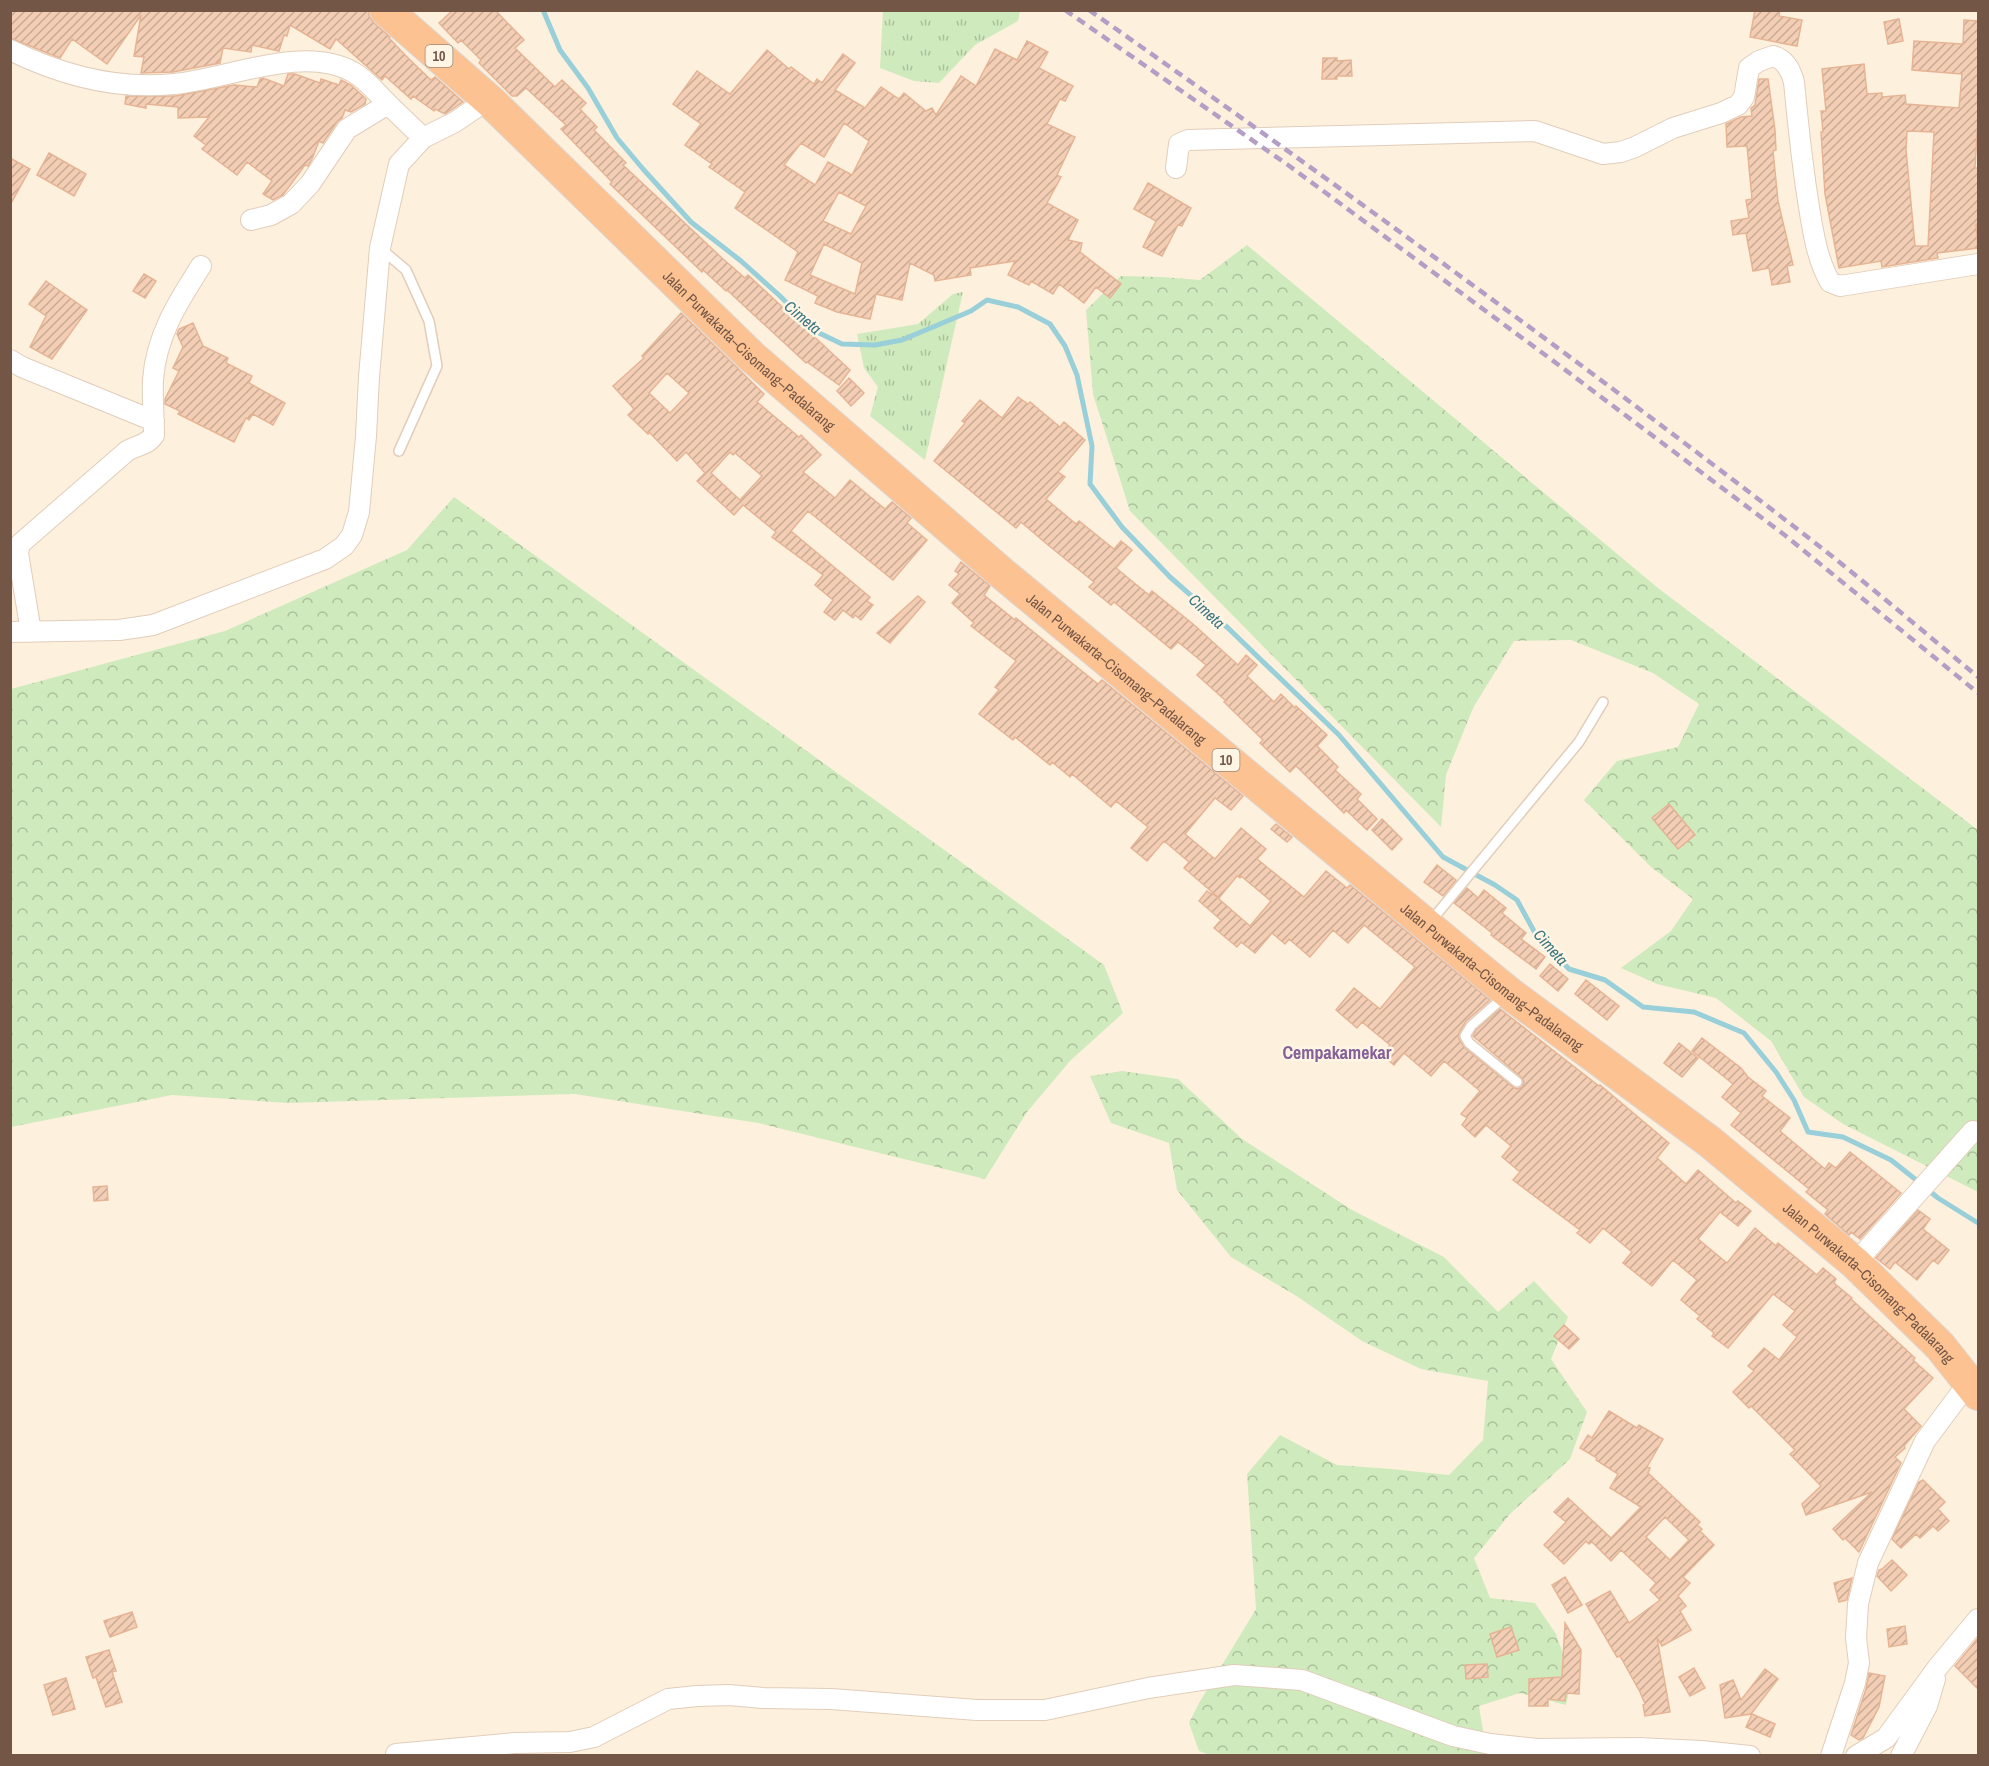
<svg xmlns="http://www.w3.org/2000/svg" width="1989" height="1766" font-family="'Archivo Narrow',sans-serif">
	<style>
		.grass { fill: url(#grass-tufts) }
		.forest { fill: url(#forest-crowns) }
		.lines { fill: none; stroke-linecap: round; stroke-linejoin: round }
		.stream { stroke: #98cfd9; stroke-width: 5 }
		.building { fill: url(#building-hatch); stroke: #e6b495; stroke-width: 1.5; fill-rule: evenodd }
		.service-casing { stroke: #e1cdba; stroke-width: 12 }
		.minor-casing { stroke: #e1cdba; stroke-width: 22 }
		.trunk-casing { stroke: #ddd6d3; stroke-width: 34 }
		.service { stroke: #fff; stroke-width: 9 }
		.minor { stroke: #fff; stroke-width: 20 }
		.trunk { stroke: #fcc292; stroke-width: 32 }
		.rail { stroke: #b39ec5; stroke-width: 4.5; stroke-dasharray: 9 6; stroke-linecap: butt }
		.labels { text-anchor: middle; dominant-baseline: central; stroke-width: 5; stroke-linejoin: round; paint-order: stroke }
		.shield { fill: #fff5e5; stroke: #9d8676; stroke-width: 1.5 }
		.shield-label { font-size: 14px; font-weight: bold; fill: #735646 }
		.street-label { font-size: 15px; fill: #735646; stroke: #fff5e5 }
		.water-label { font-size: 16px; font-style: italic; fill: #3c7681; stroke: #fff5e5 }
		.quarter-label { font-size: 18px; font-weight: bold; fill: #856197; stroke: #fff5e5 }
	</style>
	<defs>
		<pattern id="grass-tufts" width="24" height="20" patternUnits="userSpaceOnUse" patternTransform="scale(1.5)"><rect width="24" height="20" fill="#cfeabd"/><path d="M3 7l-1-3M5 7V3M7 7l1-3M15 17l-1-3M17 17v-4M19 17l1-3" fill="none" stroke="#acc09b"/></pattern>
		<pattern id="forest-crowns" width="20" height="18" patternUnits="userSpaceOnUse" patternTransform="scale(1.5)"><rect width="20" height="18" fill="#cfeabd"/><path d="M2 6a3 3 0 1 1 6 0M12 15a3 3 0 1 1 6 0" fill="none" stroke="#acc09b"/></pattern>
		<pattern id="building-hatch" width="6" height="6" patternUnits="userSpaceOnUse" patternTransform="scale(1.5)"><rect width="6" height="6" fill="#f3ceb5"/><path d="M-1 1l2-2M0 6l6-6M5 7l2-2" fill="none" stroke="#c9aa95"/></pattern>
	</defs>
	<rect width="100%" height="100%" fill="#fdf1de"/>
	<path class="grass" d="M883 11V10L1020 11 1018 21 975 45 939 83 914 81 880 68Z
		M963 292 925 460 870 416 878 387 864 368 857 334 918 324 953 294Z"/>
	<path class="forest" d="M1247 245 1658 588 1978 830V1192L1843 1124 1804 1097 1771 1041 1716 998 1657 984 1621 968 1671 931 1693 899 1651 867 1584 800 1617 761 1678 747 1699 704 1653 673 1571 640 1514 641 1473 708 1446 775 1441 827 1130 511 1093 394 1086 310 1121 276 1162 277 1200 280Z
		M454 497 1104 965 1123 1013 1070 1061 1027 1112 985 1179 758 1123 575 1094 288 1103 172 1095 11 1127V689L225 631 407 550Z
		M1122 1071 1178 1079 1242 1139 1352 1210 1444 1257 1498 1312 1534 1281 1568 1317 1551 1359 1587 1412 1570 1459 1510 1514 1474 1558 1490 1598 1535 1603 1556 1634 1572 1679 1566 1705 1520 1693 1479 1706 1487 1755 1213 1756 1199 1751 1189 1723 1199 1703 1256 1609 1247 1474 1280 1435 1337 1465 1391 1469 1449 1475 1483 1440 1488 1381 1421 1369 1362 1341 1298 1297 1231 1257 1177 1190 1169 1143 1111 1123 1090 1076Z"/>
	<g class="lines">
		<path class="stream" d="M543 10 560 50 588 88 617 138 643 169 691 222 741 261 780 296 815 331 842 344 875 345 902 340 971 311 987 300 1018 307 1050 324 1065 346 1077 375 1092 446 1090 484 1122 527 1170 577 1228 628 1339 735 1443 857 1495 885 1517 900 1535 933 1569 969 1605 980 1643 1007 1694 1012 1744 1033 1776 1072 1794 1100 1808 1132 1843 1137 1891 1160 1920 1183
			M1927 1189 1938 1198 1978 1223"/>
	</g>
	<path class="building" d="M10 10H369V16L374 23 390 37 389 38 406 56 431 80 435 77 463 102 445 114 435 109 434 111 413 96 411 99 385 76 382 80 336 39 330 49 290 25 287 36 284 35 279 51 252 45 251 52 223 48 220 63 173 72 141 73 144 57 134 56 141 15 107 64 72 39 60 58 10 38Z
		M453 10H495L524 40 515 48 555 87 562 80 586 103 580 109 597 127 594 130 626 163 623 165 722 258 745 278 748 275 850 370 839 385 807 362 806 363 727 290 726 291 703 270 702 272 610 184 612 182 561 129 566 125 526 88 517 96H512L479 63 481 60 461 40 458 43 439 23Z
		M1755 10H1780L1779 16 1802 20 1797 46 1750 37Z
		M1899 19 1903 41 1888 44 1884 22Z
		M1964 20 1978 21V119L1975 168H1978V224H1976L1978 248 1937 253 1938 258 1882 267 1881 261 1839 268 1825 194 1821 132H1823L1821 111H1826L1822 69 1864 64 1867 94 1882 93V97L1905 95 1906 104 1959 108 1962 74 1912 70 1914 41 1963 44ZM1907 131 1934 132 1928 246H1915L1906 150Z
		M1027 41 1048 52 1039 68 1073 86 1065 101 1060 99 1047 124 1075 137 1057 175 1061 177 1047 203 1078 220 1068 240 1082 243 1080 252 1121 284 1110 298 1096 287 1084 303 1059 284 1053 294 1031 281 1029 285 1008 275 1015 261 970 268 971 275 935 281 934 275 910 263 902 300 876 294 870 319 837 312 815 303 818 296 785 280 798 252 735 208 745 192 709 167 712 164 685 145 701 124 673 104 697 71 730 94 767 50 789 69 791 67 814 84 817 79 822 83 843 54 855 63 835 90 865 108 881 87 899 99 904 93 926 111 932 108 936 115 961 76 976 86 995 49 1017 60ZM844 123 869 141 852 175 828 162 815 185 784 165 801 143 824 157ZM839 192 866 206 851 234 823 221ZM824 244 862 263 855 294 810 275Z
		M1323 58H1337V61L1351 60 1352 76H1337V79H1322Z
		M288 74H295L320 83 321 79 339 85 341 80 351 85 366 99 365 104 351 112 345 110 342 118 337 122 323 143 319 141 312 159 308 166 305 165 283 195 273 200 263 194 272 181 247 162 237 175 202 149 206 145 194 136 209 117 178 118V107L146 104V108L125 104 126 96H176L234 85 257 87 260 79 263 78 284 86Z
		M1759 79H1768L1775 130 1776 150 1773 151 1778 201 1793 265 1787 266 1790 282 1772 285 1769 268 1753 271 1746 233 1733 235 1731 221 1749 218 1746 200 1752 199 1747 146 1727 147 1726 124 1741 117 1752 116 1751 108 1755 105Z
		M49 153 86 174 74 196 37 175Z
		M10 158 30 169 10 205Z
		M1148 183 1191 208 1182 226 1178 225 1162 256 1143 247 1156 221 1134 209Z
		M144 274 156 281 145 298 133 291Z
		M46 281 87 310 52 359 30 347 46 316 29 304Z
		M681 313 764 394 757 402 799 437 801 435 821 455 803 472 835 498 850 480 885 509 892 502 911 518 907 523 927 540 893 580 808 511 791 531 870 597 867 601 873 605 861 620 855 615 853 618 843 610 835 620 824 612 833 600 815 585 823 575 772 537 776 532 743 505 734 515 697 481 705 473 686 452 677 461 649 432 648 434 628 415 634 409 613 386 644 358 642 356ZM667 373 689 393 670 413 649 393ZM730 452 733 455 735 453 762 476 740 500 711 473Z
		M193 323 203 346 228 358 226 363 252 376 249 383 285 403 273 425 253 414 249 420 246 418 234 442 178 414 180 411 165 404V399L179 371 173 368 183 347 177 334 179 329Z
		M849 378 864 393 851 406 837 391Z
		M1018 397 1028 404 1030 402 1060 427 1064 422 1085 440 1058 472 1065 477 1046 499 1076 524 1079 521 1114 549 1121 541 1132 550 1116 568 1149 595 1152 591 1193 624 1238 665 1246 655 1257 665 1247 676 1274 702 1281 694 1295 708 1296 706 1327 735 1317 746 1338 767 1335 770 1361 794 1357 799 1377 819 1367 830 1346 810 1344 813 1296 766 1290 772 1260 743 1263 740 1224 702 1226 701 1197 675 1206 665 1178 642 1171 649 1114 602 1111 605 1089 587 1094 582 1048 545 1021 522 1016 528 934 461 965 423 962 421 980 400 1002 418Z
		M961 562 990 586 984 595 1015 620 1016 618 1098 684 1102 680 1243 796 1231 810 1215 798 1185 834 1215 859 1241 828 1266 849 1257 859 1304 897 1326 871 1347 888 1350 885 1490 1000 1466 1021 1459 1033V1039L1465 1048 1513 1087 1517 1089 1522 1087 1524 1082 1521 1077 1473 1036 1476 1030 1500 1009 1599 1086 1600 1085 1669 1143 1657 1158 1686 1184 1698 1170 1736 1203 1738 1201 1751 1211 1738 1226 1720 1212 1698 1239 1727 1263 1755 1228 1776 1246 1778 1243 1817 1275 1823 1268 1836 1279 1834 1283 1852 1298 1851 1299 1915 1358 1913 1360 1933 1378 1904 1409 1921 1426 1904 1446 1905 1448 1895 1457 1901 1463 1859 1552 1845 1538 1843 1540 1833 1529 1872 1492 1806 1515 1802 1504 1821 1486 1790 1454 1795 1450 1751 1406 1749 1408 1733 1392 1754 1371 1748 1366 1764 1348 1779 1360 1797 1337 1783 1325 1795 1311 1773 1294 1728 1348 1712 1336 1714 1333 1697 1319 1700 1316 1681 1300 1697 1280 1673 1260 1652 1286 1623 1263 1632 1252 1603 1228 1590 1243 1577 1233 1580 1230 1513 1180 1520 1172 1502 1157 1511 1146 1486 1125 1475 1137 1462 1125 1467 1118 1461 1114 1480 1091 1444 1061 1431 1076 1404 1053 1394 1065 1382 1055 1390 1045 1362 1022 1357 1028 1336 1010 1354 988 1380 1009 1415 967 1364 925 1348 943 1333 930 1310 957 1289 939 1285 944 1272 933 1255 953 1241 942 1237 947 1214 928 1221 920 1199 901 1207 891 1211 894 1212 893 1250 926 1271 901 1241 876 1240 878 1237 876 1219 898 1184 868 1189 862 1164 841 1147 861 1131 848 1148 827 1116 801 1111 807 1072 774 1070 777 1052 762 1050 765 1015 737 1013 740 979 714 999 690 995 687 1016 661 971 626 974 623 952 603 960 594 949 585 959 574 955 571Z
		M918 596 925 602 890 643 877 633Z
		M1669 804 1695 835 1678 849 1652 818Z
		M1382 819 1402 839 1392 850 1372 830Z
		M1276 824 1292 837 1287 842 1271 829Z
		M1437 865 1456 880 1443 896 1424 882Z
		M1467 888 1478 898 1484 890 1506 908 1502 913 1526 933 1521 939 1545 957 1536 969 1491 935 1492 933 1454 903Z
		M1550 964 1568 979 1558 991 1540 976Z
		M1586 980 1619 1006 1607 1020 1575 994Z
		M1702 1038 1741 1068 1748 1077 1766 1091 1762 1096 1790 1118 1780 1131 1825 1169 1829 1163 1836 1168 1850 1152 1901 1193 1860 1239 1851 1232 1849 1235 1825 1214 1828 1210 1806 1192 1809 1189 1731 1125 1741 1113 1722 1097 1733 1084 1692 1051Z
		M1679 1043 1698 1058 1682 1077 1664 1063Z
		M107 1186 108 1200 94 1201 93 1187Z
		M1918 1210 1930 1219 1923 1229 1949 1250 1938 1264 1933 1260 1917 1280 1895 1262 1890 1269 1876 1258Z
		M1564 1325 1579 1339 1569 1349 1554 1336Z
		M1609 1411 1637 1428 1639 1425 1663 1439 1647 1467 1650 1468 1648 1473 1700 1522 1697 1525 1702 1529 1700 1531 1714 1545 1683 1577 1690 1583 1678 1596 1686 1606 1680 1611 1691 1630 1662 1646 1657 1638 1670 1712 1645 1716 1643 1705 1645 1704 1640 1692 1620 1656 1617 1657 1586 1604 1610 1591 1629 1623 1660 1600 1650 1590 1656 1583 1621 1550 1611 1561 1592 1542 1589 1544 1586 1541 1564 1564 1544 1545 1566 1522 1554 1512 1568 1498 1611 1538 1641 1507 1610 1488 1618 1474 1596 1460 1597 1458 1580 1448 1588 1435 1592 1438ZM1665 1517 1689 1540 1670 1560 1646 1537Z
		M1923 1480 1945 1502 1938 1509 1949 1521 1938 1531 1933 1526 1920 1538 1916 1534 1901 1548 1892 1539 1919 1482Z
		M1892 1560 1907 1575 1891 1591 1877 1576 1879 1570 1882 1569Z
		M1565 1577 1582 1605 1568 1613 1552 1585Z
		M1852 1578 1847 1600 1839 1602 1834 1583Z
		M132 1612 137 1627 110 1637 104 1621Z
		M1565 1623 1581 1650 1579 1694 1566 1693 1565 1701 1548 1699V1706H1529V1679L1562 1677Z
		M1905 1626 1907 1644 1889 1647 1887 1629Z
		M1511 1627 1519 1650 1497 1657 1490 1634Z
		M1978 1638V1689L1955 1666Z
		M109 1650 116 1671 112 1672 122 1702 106 1707 96 1677 93 1678 86 1657Z
		M1487 1664 1488 1677 1466 1679 1465 1665Z
		M1694 1668 1705 1688 1690 1696 1679 1677Z
		M1765 1669 1778 1679 1751 1714 1725 1718 1720 1685 1733 1680 1741 1700Z
		M1869 1673 1885 1676 1879 1707 1863 1738 1859 1740 1851 1735 1866 1689Z
		M66 1678 75 1709 53 1715 44 1685Z
		M1752 1714 1775 1724 1770 1737 1746 1727Z"/>
	<g class="lines">
		<defs>
			<path id="service" d="M380 248 406 270 429 321 437 366 399 451
				M1431 921 1579 742 1603 702
				M1505 996 1471 1026 1465 1036 1469 1043 1517 1082"/>
			<path id="minor" d="M10 50C61 75 118 90 174 84 228 79 303 44 353 72 366 79 376 92 387 103 399 115 411 126 423 138
				M1176 168 1179 144 1188 140 1535 131 1603 154 1621 152 1635 147 1673 128 1721 113 1738 105 1744 97 1749 68 1759 61 1773 56C1785 59 1791 71 1794 82 1798 124 1802 165 1809 207 1813 232 1817 259 1830 282L1840 286 1978 264
				M251 220 271 215 291 204 310 184 347 129 388 104
				M10 360 22 367 154 421
				M10 632 119 630 153 625 325 559 344 546 352 535 359 512 366 436 369 377 380 248 399 164 423 138 455 122 477 107 491 102
				M31 632 18 553 20 544 127 451C136 445 147 446 154 435 154 417 152 398 153 380 156 336 178 302 201 266
				M1855 1263 1973 1131
				M396 1754 515 1743 570 1742 594 1737 668 1699 697 1696 729 1695 763 1698 831 1699 977 1710H1045L1148 1688 1234 1675 1302 1680 1453 1736 1490 1744 1537 1749 1638 1748 1701 1751 1750 1756
				M1831 1756 1855 1683 1859 1663 1856 1638 1858 1604 1868 1563 1925 1441 1969 1382
				M1856 1756 1886 1738 1938 1667 1978 1619
				M1901 1756 1927 1706 1935 1679"/>
			<g id="trunk">
				<path id="s1" d="M386 10 491 102 751 356 1004 575 1470 961 1509 993 1710 1142 1855 1263 1940 1346 1978 1394"/>
			</g>
		</defs>
		<use href="#service" class="service-casing"/>
		<use href="#minor" class="minor-casing"/>
		<use href="#trunk" class="trunk-casing"/>
		<use href="#service" class="service"/>
		<use href="#minor" class="minor"/>
		<use href="#trunk" class="trunk"/>
		<path class="rail" d="M1065 10 1288 165 1552 360 1786 536 1978 693
			M1089 10C1327 177 1562 348 1792 525 1856 574 1917 626 1978 677"/>
	</g>
	<g class="labels">
		<g class="shield">
			<rect x="425.5" y="45" width="27" height="22" rx="4.5"/>
			<rect x="1212.5" y="749" width="27" height="22" rx="4.5"/>
		</g>
		<g class="shield-label">
			<text x="439" y="56">10</text>
			<text x="1226" y="760">10</text>
		</g>
		<g class="street-label">
			<text stroke="none"><textPath href="#s1" startOffset="498">Jalan Purwakarta–Cisomang–Padalarang</textPath></text>
			<text stroke="none"><textPath href="#s1" startOffset="984">Jalan Purwakarta–Cisomang–Padalarang</textPath></text>
			<text stroke="none"><textPath href="#s1" startOffset="1470">Jalan Purwakarta–Cisomang–Padalarang</textPath></text>
			<text stroke="none"><textPath href="#s1" startOffset="1956">Jalan Purwakarta–Cisomang–Padalarang</textPath></text>
		</g>
		<g class="water-label">
			<text transform="translate(803 317) rotate(40)">Cimeta</text>
			<text transform="translate(1207 611) rotate(43)">Cimeta</text>
			<text transform="translate(1551 947) rotate(48)">Cimeta</text>
		</g>
		<g class="quarter-label">
			<text x="1337" y="1052">Cempakamekar</text>
		</g>
	</g>
	<rect width="1989" height="1766" fill="none" stroke="#735646" stroke-width="24"/>
</svg>
